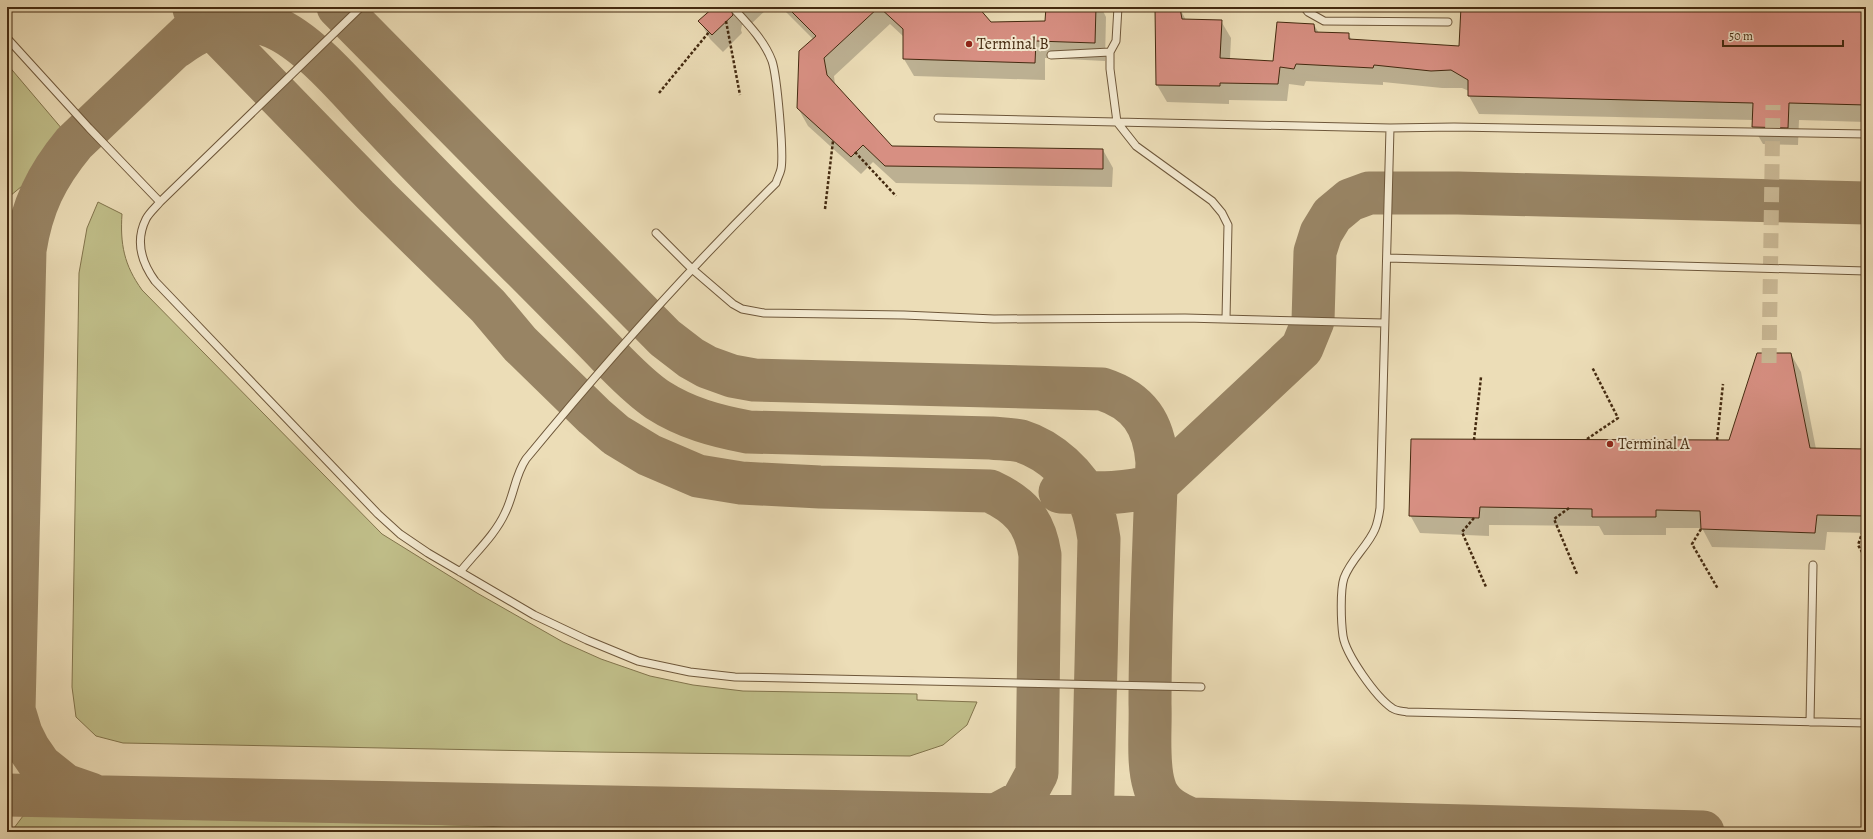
<svg xmlns="http://www.w3.org/2000/svg" width="1873" height="839" font-family="Alegreya,serif">
	<style>
		.green { fill: #c0be89; stroke: #82744c }
		.shadow { fill: #0003 }
		.lines { fill: none; stroke-linecap: round; stroke-linejoin: round }
		.taxiway { stroke: #988464; stroke-width: 43 }
		.building { fill: #d78f82; stroke: #442a10 }
		.street-tunnel { stroke: #cab996; stroke-width: 15; stroke-dasharray: 15 8; stroke-linecap: butt }
		.lane-casing { stroke: #6e573a; stroke-width: 9 }
		.path { stroke: #442a10; stroke-width: 2.5; stroke-dasharray: 3 2; stroke-linecap: butt }
		.lane { stroke: #f3e9d0; stroke-width: 7 }
		.poi-dot { fill: #8f2418; stroke: #f3e9d0; stroke-width: 1.5 }
		.labels { text-anchor: middle; dominant-baseline: central; stroke-width: 4; stroke-linejoin: round; paint-order: stroke }
		.poi-label { font-size: 16px; fill: #442a10; stroke: #f3e9d0; text-anchor: start }
	</style>
	<rect width="100%" height="100%" fill="#ecddb7"/>
	<filter id="stains"><feTurbulence type="fractalNoise" baseFrequency=".005" numOctaves="4"/><feColorMatrix values="0 0 0 0 .2 0 0 0 0 .09 0 0 0 0 .02 0 0 0 .5 -.17"/></filter>
	<radialGradient id="worn" r=".72"><stop offset=".6" stop-color="#630" stop-opacity="0"/><stop offset="1" stop-color="#630" stop-opacity=".3"/></radialGradient>
	<path class="green" d="M7 64 74 143 10 196 7 210Z
		M98 202 122 214C120 244 124 265 142 290L382 534 477 593 563 642 601 659 650 676 693 685 743 691 917 694V700L977 702 967 725 943 745 910 756 591 752 123 743 96 736 76 717 72 687 79 273 87 228Z
		M74 810 632 832H11L23 816Z"/>
	<path class="shadow" d="M716 7H769L750 25 746 23 742 25 741 30 742 33 723 52 710 39 700 21Z
		M781 7H976L990 23 1046 22 1047 7H1101L1106 17 1105 61 1045 58V80L914 76 904 59V37L890 24 834 76 835 85 892 147 1103 150 1113 168 1112 187 896 183 873 162 861 174 808 126 798 108 814 40Z
		M1461 7H1866V122L1799 120 1798 145 1763 144 1753 127V120L1479 114 1469 96V91L1462 88H1442L1383 82V85L1306 81 1304 86 1289 84 1287 101 1229 100V104L1167 102 1157 85 1180 9 1186 20 1221 21 1231 38 1230 59 1274 62 1314 25 1319 33 1348 34 1352 40 1460 47Z
		M1791 354 1801 372 1816 449 1866 450V533L1827 532 1825 550 1712 547 1702 528H1666V535H1604L1599 526 1489 525V536L1420 533 1410 515 1730 441Z"/>
	<g class="lines">
		<path class="taxiway" d="M338 7 665 338 691 358 707 367 732 376 754 380 1102 389C1139 401 1154 424 1157 462 1154 542 1150 623 1150 704 1151 729 1147 762 1154 785 1159 805 1176 813 1193 820
			M194 9 377 197 488 306 520 344 594 416 616 435 649 455 698 476 741 483 820 487 990 491C1020 505 1035 521 1040 555L1037 773 1022 801 996 815
			M176 47C204 26 238 13 273 27 311 43 351 93 380 123 438 185 499 244 559 305 577 323 594 340 611 358 626 373 640 388 658 400 686 418 716 426 748 432L991 438C1001 439 1012 439 1021 441 1050 450 1078 476 1090 503 1095 514 1097 526 1099 539L1092 832
			M1060 492C1093 493 1125 495 1156 485L1302 348 1313 321 1315 252 1321 233 1332 215 1350 200 1369 193H1458L1866 203
			M14 710 21 733 29 749 40 765 65 785 91 794
			M7 733 14 710 25 250C32 206 46 177 74 143L197 26
			M7 795 1110 817 1703 832"/>
	</g>
	<path class="building" d="M714 7H733L731 10 733 15 712 35 698 21Z
		M787 7H879L824 58 827 75 892 146 1103 149V169L885 166 863 145 851 157 797 108 799 51 816 36Z
		M879 7H978L991 22 1045 21 1046 7H1096L1095 43 1036 41 1035 63 903 59V29Z
		M1461 7H1866V105L1789 103 1788 128 1752 127 1753 103 1468 96V80L1451 70 1431 71 1374 65 1373 68 1296 64 1294 69 1280 67 1278 84 1220 83V86L1156 85 1155 8H1180L1182 19 1222 20 1220 58 1273 61 1277 22 1314 24 1315 32 1349 33V39L1459 46Z
		M1757 353H1791L1810 448 1866 449V516L1817 515 1815 533 1701 529 1700 511 1656 510V517H1592V509L1480 507 1479 518 1409 516 1411 439 1729 440Z"/>
	<g class="lines">
		<path class="street-tunnel" d="M1769 363 1773 105"/>
		<defs>
			<path id="lane" d="M1304 7 1308 12 1324 21 1448 22
				M7 38 89 128 160 202C156 207 149 213 146 219 135 241 142 263 155 281L378 514 400 534 428 553 534 615 587 640 638 661 690 672 735 677 1201 687
				M1110 52V69L1117 122 1136 146 1212 201 1222 213 1228 225 1226 319
				M1051 55 1110 52 1116 41 1118 7
				M938 118 1390 128 1454 127 1866 134
				M1390 128 1380 508C1379 515 1378 522 1375 529 1368 546 1351 559 1344 578 1340 590 1341 622 1343 636 1346 655 1376 697 1392 708 1396 711 1402 711 1407 712L1866 723
				M160 202 361 7
				M656 233 691 268 733 304 742 309 764 313 904 315 994 319 1185 318 1384 323
				M1387 258 1866 271
				M460 572C475 553 495 535 505 513 514 495 515 475 526 459 605 363 687 271 776 183 777 179 780 174 781 169 784 154 777 76 772 61 765 42 750 26 736 11
				M1810 722 1813 565"/>
		</defs>
		<use href="#lane" class="lane-casing"/>
		<path class="path" d="M726 21 740 95
			M659 93 709 32
			M855 152 896 196
			M825 209 833 141
			M1587 439 1618 418 1592 367
			M1474 440 1481 377
			M1717 440 1723 384
			M1569 508 1554 519 1577 574
			M1474 518 1462 532 1486 587
			M1866 522 1858 545 1866 559
			M1701 529 1692 544 1718 589"/>
		<use href="#lane" class="lane"/>
	</g>
	<g class="poi-dot">
		<circle cx="969" cy="44" r="4"/>
		<circle cx="1610" cy="444" r="4"/>
	</g>
	<g class="labels">
		<g class="poi-label">
			<text x="977" y="44">Terminal B</text>
			<text x="1618" y="444">Terminal A</text>
		</g>
	</g>
	<rect width="1873" height="839" fill="none" stroke="#ecddb7" stroke-width="24"/>
	<rect x="8" y="8" width="1857" height="823" fill="none" stroke="#442a10" stroke-width="2"/>
	<rect x="12" y="12" width="1849" height="815" fill="none" stroke="#442a10"/>
	<path d="M1723 40v6h120v-6" fill="none" stroke="#442a10" stroke-width="2"/>
	<text x="1729" y="40" font-size="12" fill="#442a10" stroke="#f3e9d0" stroke-width="3" paint-order="stroke">50 m</text>
	<rect width="100%" height="100%" filter="url(#stains)"/>
	<rect width="100%" height="100%" fill="url(#worn)"/>
</svg>
